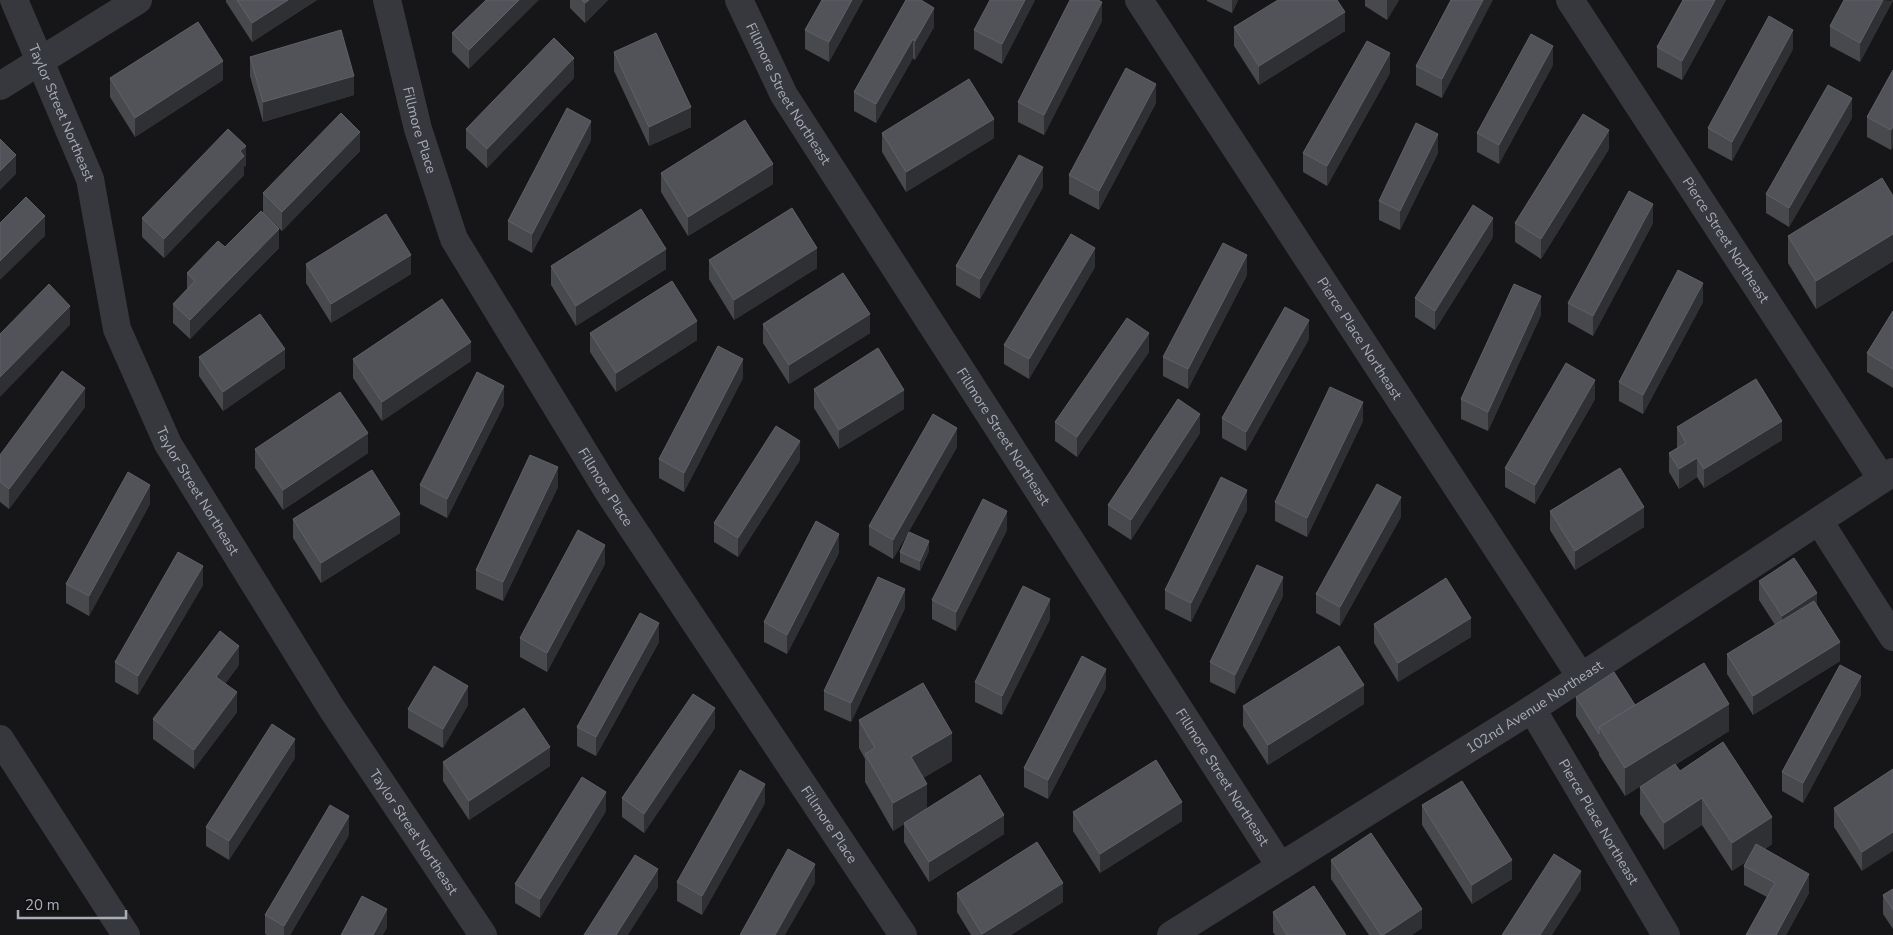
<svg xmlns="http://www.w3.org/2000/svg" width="1893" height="935" font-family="'Nunito Sans',sans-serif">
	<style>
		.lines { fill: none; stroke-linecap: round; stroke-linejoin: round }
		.minor { stroke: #37383d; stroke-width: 28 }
		.tertiary { stroke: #37383d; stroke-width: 28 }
		.wall { fill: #47494d }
		.shaded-wall { fill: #2f3033 }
		.building { fill: #525359; stroke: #5f6168 }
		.labels { text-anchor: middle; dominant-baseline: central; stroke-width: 4; stroke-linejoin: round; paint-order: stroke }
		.street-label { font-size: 14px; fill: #a8adb8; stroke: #111113 }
	</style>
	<rect width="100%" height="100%" fill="#161618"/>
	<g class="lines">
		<g class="minor">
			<path id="s1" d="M14 0 90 179 117 329 168 444 332 709 483 935"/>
			<path id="s2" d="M387 0 418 129 454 239 609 493 903 935"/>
			<path id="s3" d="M739 0 784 95 1280 866"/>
			<path id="s4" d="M1139 0 1581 677"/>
			<path id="s5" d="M1570 0 1882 479"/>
			<path d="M0 86 138 0"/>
			<path d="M1819 521 1893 637"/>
			<path id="s6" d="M1532 709 1666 935"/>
			<path id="s7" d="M1171 935 1532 709 1893 472"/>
		</g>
		<path class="tertiary" d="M0 739 126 935"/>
	</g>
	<path class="wall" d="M226 0H317L252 42 226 2Z
		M486 0 469 69 452 52V33Z
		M570 0H608L585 23 570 8Z
		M822 0H863L829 62 805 49V30Z
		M906 0 934 27 915 60 913 58 876 123 854 111V92Z
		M1035 0 1002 64 974 49V30Z
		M1207 0H1238L1232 13 1207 1Z
		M1365 0H1399L1387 20 1365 6Z
		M1451 0 1442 98 1416 85V66Z
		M1683 0H1726L1682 80 1657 67V47Z
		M1893 0 1860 62 1830 46V26Z
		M1102 21 1044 135 1018 122V102Z
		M1234 27 1345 31 1259 85 1234 46Z
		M1793 49 1732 161 1708 148V128Z
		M614 52 691 127 649 146 614 71Z
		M250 57 354 95 263 122 250 76Z
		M1553 65 1499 164 1477 152V133Z
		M1893 70V147L1891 150 1867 137V117Z
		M1390 73 1327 186 1303 172V153Z
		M110 78 223 80 135 137 110 97Z
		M574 78 487 168 466 148V129Z
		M1156 103 1099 210 1069 194V175Z
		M1852 118 1789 227 1766 213V194Z
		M882 133 994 138 906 192 882 152Z
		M591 140 532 253 508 240V221Z
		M1609 149 1541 259 1515 242V223Z
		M360 151 282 231 263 213V193Z
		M1438 153 1400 230 1379 220V201Z
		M246 166 244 167V175L164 258 142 237V218Z
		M661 173 773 184 688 236 661 192Z
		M1043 187 980 299 956 285V266Z
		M1893 196V261L1816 309 1788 263V236Z
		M1653 223 1593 336 1568 322V303Z
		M1493 237 1435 330 1415 317V298Z
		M225 247 279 248 190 339 173 323V304L187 289V273Z
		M709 260 817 268 734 320 709 279Z
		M306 264 411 274 331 323 306 283Z
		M551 266 666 269 576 326 551 285Z
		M1095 267 1029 379 1004 364V345Z
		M1247 275 1188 389 1163 376V357Z
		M1703 302 1643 414 1619 401V382Z
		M1893 311V388L1867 372V353Z
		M1541 315 1488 431 1461 419V399Z
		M763 324 870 333 789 384 763 343Z
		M590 333 697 340 616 392 590 352Z
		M1309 339 1246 451 1222 438V418Z
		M1149 352 1077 457 1055 441V422Z
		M199 357 285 368 223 411 199 376Z
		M353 359 471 361 382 421 353 378Z
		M743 378 684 492 659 478V459Z
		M814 389 904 409 839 449 814 408Z
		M1595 399 1535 504 1505 487V468Z
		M504 405 447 518 420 504V485Z
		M85 407 9 509 0 502V455Z
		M1363 421 1307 537 1275 521V502Z
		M1677 427 1782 440 1704 488 1697 477 1679 489 1669 472V453L1677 448Z
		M1200 433 1131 540 1108 525V505Z
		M957 447 893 559 869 545V526Z
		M255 449 368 453 283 510 255 468Z
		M800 460 738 557 714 542V523Z
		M558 487 503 601 476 589V570Z
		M150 504 89 616 66 603V584Z
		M1247 510 1191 622 1165 609V590Z
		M1550 511 1644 527 1575 570 1550 530Z
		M1401 517 1340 626 1316 613V594Z
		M293 519 400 533 321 583 293 538Z
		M1007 530 956 631 932 619V600Z
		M929 551 920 571 900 562V552Z
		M839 553 787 654 764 642V622Z
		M605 564 547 672 520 657V638Z
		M1759 581 1817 605 1840 661 1753 715 1727 674V654L1775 625 1759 600Z
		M203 585 138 695 115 682V662Z
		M1283 596 1235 694 1210 682V662Z
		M905 608 851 722 824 710V691Z
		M1050 619 1002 715 975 702V682Z
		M1374 624 1471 637 1398 682 1374 643Z
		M659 642 596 756 577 746V727Z
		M239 665 225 684 237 712 194 769 153 739V719Z
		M1106 688 1048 799 1024 787V768Z
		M1861 695 1803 803 1782 791V772Z
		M1576 697 1635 705 1729 731 1675 765 1680 771 1772 844 1765 849 1809 893 1786 935H1746L1767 897 1744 885V866L1747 861 1732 871 1702 825 1664 850 1640 814V787L1656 776 1625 796 1599 755V752V753L1576 716Z
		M1364 704 1268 765 1243 726V706Z
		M468 705 443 748 408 728V709Z
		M859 720 952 761 923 778 927 809 1004 834 929 882 904 842V824L893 831 865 782V759L859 748Z
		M715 728 644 833 622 817V798Z
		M295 758 229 860 206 846V827Z
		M443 762 550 766 469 820 443 781Z
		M1893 769 1862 871 1834 827V808Z
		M765 803 702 915 677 901V882Z
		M1422 805 1512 879 1472 904 1422 825Z
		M606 811 540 918 515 903V884Z
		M1073 812 1182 821 1100 873 1073 831Z
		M349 835 290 935H267L265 934V915Z
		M1331 860 1422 928 1412 935H1369L1331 879Z
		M1893 889V929L1883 914V895Z
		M957 893 1063 902 1011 935H971L957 912Z
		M1273 912 1346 935H1275L1273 932Z"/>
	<path class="shaded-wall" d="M288 0H317L252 42V23Z
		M519 0H539L469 69V50Z
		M589 0H608L585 23V3Z
		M852 0H863L829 62V42Z
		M1025 0H1035L1002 64V44Z
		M1232 0H1238L1232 13Z
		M1387 0H1399L1387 20Z
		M1483 0H1493L1442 98V79Z
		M1715 0H1726L1682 80V61Z
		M1883 0 1893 1 1860 62V43Z
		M1102 2V21L1044 135V115Z
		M934 8V27L915 60V41Z
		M1345 12V31L1259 85V66Z
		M1793 30V49L1732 161V142Z
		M913 39V58L876 123V104Z
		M1553 46V65L1499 164V145Z
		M1390 53V73L1327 186V166Z
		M574 58V78L487 168V149Z
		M223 61V80L135 137V118Z
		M354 76V95L263 122V102Z
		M1156 84V103L1099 210V191Z
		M1852 98V118L1789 227V208Z
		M691 107V127L649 146V127Z
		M994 119V138L906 192V172Z
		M591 121V140L532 253V234Z
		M1893 127V147L1891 150V130Z
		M1609 130V149L1541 259V239Z
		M360 132V151L282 231V212Z
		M1438 134V153L1400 230V211Z
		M246 146V166L244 167V175L164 258V239L240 151Z
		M16 155V174L0 190V171Z
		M773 164V184L688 236V217Z
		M1043 167V187L980 299V279Z
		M1653 204V223L1593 336V316Z
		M45 216V236L0 280V261Z
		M1493 218V237L1435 330V311Z
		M279 229V248L190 339V320Z
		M1893 234V261L1816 309V281Z
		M817 248V268L734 320V300Z
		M1095 248V267L1029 379V359Z
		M666 249V269L576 326V306Z
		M411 255V274L331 323V304Z
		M1247 255V275L1188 389V369Z
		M1703 283V302L1643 414V395Z
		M1541 296V315L1488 431V412Z
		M70 306V325L0 397V377Z
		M870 314V333L789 384V365Z
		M1309 320V339L1246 451V432Z
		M697 321V340L616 392V373Z
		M1149 333V352L1077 457V437Z
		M471 342V361L382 421V402Z
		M285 349V368L223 411V392Z
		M743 359V378L684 492V473Z
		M1595 380V399L1535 504V485Z
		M504 386V405L447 518V499Z
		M85 388V407L9 509V489Z
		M904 390V409L839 449V430Z
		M1363 402V421L1307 537V518Z
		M1200 414V433L1131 540V520Z
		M1782 421V440L1704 488V469Z
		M957 428V447L893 559V540Z
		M368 433V453L283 510V490Z
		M800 441V460L738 557V538Z
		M1697 458V477L1679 489V469Z
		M558 467V487L503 601V582Z
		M150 485V504L89 616V596Z
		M1247 490V510L1191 622V603Z
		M1401 497V517L1340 626V607Z
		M1644 507V527L1575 570V551Z
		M1007 511V530L956 631V612Z
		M400 514V533L321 583V563Z
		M839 534V553L787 654V635Z
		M929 541V551L920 571V561Z
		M605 545V564L547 672V653Z
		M203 566V585L138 695V676Z
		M1283 577V596L1235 694V675Z
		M905 589V608L851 722V703Z
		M1817 593V612L1782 635V616Z
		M1050 599V619L1002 715V696Z
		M1471 618V637L1398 682V663Z
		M659 623V642L596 756V737Z
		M1840 642V661L1753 715V696Z
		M239 646V665L216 696V677Z
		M1106 669V688L1048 799V780Z
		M1861 676V695L1803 803V783Z
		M1364 685V704L1268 765V745Z
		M468 686V705L443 748V729Z
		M237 692V712L194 769V750Z
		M1729 704V731L1625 796V768Z
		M715 708V728L644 833V814Z
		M952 733V761L911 785V757Z
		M295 739V758L229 860V841Z
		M550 747V766L469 820V801Z
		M765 784V803L702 915V896Z
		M927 784V811L893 831V803Z
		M606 792V811L540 918V899Z
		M1702 798V825L1664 850V823Z
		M1182 802V821L1100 873V854Z
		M1004 815V834L929 882V862Z
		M349 816V835L290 935H284V926Z
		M1772 817V844L1732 871V843Z
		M1893 832V851L1862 871V852Z
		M1512 860V879L1472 904V885Z
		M815 864V883L785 935H775Z
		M658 869V888L628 935H616Z
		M1581 871V890L1552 935H1540Z
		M1809 874V893L1786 935H1776Z
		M1063 883V902L1011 935H982V934Z
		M387 909V928L383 935H373Z
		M1422 909V928L1412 935H1383Z"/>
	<path class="building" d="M237 0H288L252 23Z
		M486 0H519L469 50 452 33Z
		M582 0H589L585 3Z
		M822 0H852L829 42 805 30Z
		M906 0H921L934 8 915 41 913 39 876 104 854 92Z
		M990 0H1025L1002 44 974 30Z
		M1070 0H1098L1102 2 1044 115 1018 102Z
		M1278 0H1337L1345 12 1259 66 1234 27Z
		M1451 0H1483L1442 79 1416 66Z
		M1683 0H1715L1682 61 1657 47Z
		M1844 0H1883L1860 43 1830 26Z
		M1769 16 1793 30 1732 142 1708 128Z
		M198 22 223 61 135 118 110 78Z
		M341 30 354 76 263 102 250 57Z
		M656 33 691 107 649 127 614 52Z
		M1531 34 1553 46 1499 145 1477 133Z
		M554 38 574 58 487 149 466 129Z
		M1367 41 1390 53 1327 166 1303 153Z
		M1126 68 1156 84 1099 191 1069 175Z
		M1893 70V127L1891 130 1867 117Z
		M969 79 994 119 906 172 882 133Z
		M1828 85 1852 98 1789 208 1766 194Z
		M567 108 591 121 532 234 508 221Z
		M341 113 360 132 282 212 263 193Z
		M1583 114 1609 130 1541 239 1515 223Z
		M745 120 773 164 688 217 661 173Z
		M1416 123 1438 134 1400 211 1379 201Z
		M228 129 246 146 240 151 244 156 164 239 142 218Z
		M0 139 16 155 0 171Z
		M1019 155 1043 167 980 279 956 266Z
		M1882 178 1893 196V234L1816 281 1788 236Z
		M1629 191 1653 204 1593 316 1568 303Z
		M26 197 45 216 0 261V223Z
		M1473 205 1493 218 1435 311 1415 298Z
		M792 208 817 248 734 300 709 260Z
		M641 209 666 249 576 306 551 266Z
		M261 211 279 229 190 320 173 304 195 281 187 273 218 241 225 247Z
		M386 214 411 255 331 304 306 264Z
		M1071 234 1095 248 1029 359 1004 345Z
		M1223 243 1247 255 1188 369 1163 357Z
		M1678 270 1703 283 1643 395 1619 382Z
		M843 273 870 314 789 365 763 324Z
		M672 281 697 321 616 373 590 333Z
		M49 284 70 306 0 377V334Z
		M1514 284 1541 296 1488 412 1461 399Z
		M442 299 471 342 382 402 353 359Z
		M1285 307 1309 320 1246 432 1222 418Z
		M1893 311V369L1867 353Z
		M260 314 285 349 223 392 199 357Z
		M1127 318 1149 333 1077 437 1055 422Z
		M718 346 743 359 684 473 659 459Z
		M878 348 904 390 839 430 814 389Z
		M1566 363 1595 380 1535 485 1505 468Z
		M62 371 85 388 9 489 0 482V455Z
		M477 372 504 386 447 499 420 485Z
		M1756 379 1782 421 1704 469 1697 458 1679 469 1669 453 1686 443 1677 427Z
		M1330 387 1363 402 1307 518 1275 502Z
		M340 392 368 433 283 490 255 449Z
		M1178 399 1200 414 1131 520 1108 505Z
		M933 414 957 428 893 540 869 526Z
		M776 426 800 441 738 538 714 523Z
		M530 455 558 467 503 582 476 570Z
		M1620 468 1644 507 1575 551 1550 511Z
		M372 470 400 514 321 563 293 519Z
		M128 472 150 485 89 596 66 584Z
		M1221 477 1247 490 1191 603 1165 590Z
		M1377 484 1401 497 1340 607 1316 594Z
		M983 499 1007 511 956 612 932 600Z
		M816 521 839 534 787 635 764 622Z
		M578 530 605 545 547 653 520 638Z
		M909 532 929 541 920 561 900 552Z
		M178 552 203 566 138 676 115 662Z
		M1794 558 1817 593 1782 616 1759 581Z
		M1257 565 1283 577 1235 675 1210 662Z
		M878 577 905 589 851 703 824 691Z
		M1446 578 1471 618 1398 663 1374 624Z
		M1023 586 1050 599 1002 696 975 682Z
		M1814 601 1840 642 1753 696 1727 654Z
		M640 613 659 623 596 737 577 727Z
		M220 631 239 646 216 677 237 692 194 750 153 719Z
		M1339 646 1364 685 1268 745 1243 706Z
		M1082 656 1106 669 1048 780 1024 768Z
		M1704 663 1729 704 1625 768 1599 727Z
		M1840 665 1861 676 1803 783 1782 772Z
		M434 666 468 686 443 729 408 709Z
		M1614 672 1635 705 1599 727V734L1576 697Z
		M923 683 952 733 911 757 927 784 893 803 865 754 875 748 859 720Z
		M693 694 715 708 644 814 622 798Z
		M524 708 550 747 469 801 443 762Z
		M272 724 295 739 229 841 206 827Z
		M1723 742 1772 817 1732 843 1702 798 1664 823 1640 787 1675 764 1680 771Z
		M1156 760 1182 802 1100 854 1073 812Z
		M1893 769V832L1862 852 1834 808Z
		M740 770 765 784 702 896 677 882Z
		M980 775 1004 815 929 862 904 823Z
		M582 777 606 792 540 899 515 884Z
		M1462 781 1512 860 1472 885 1422 805Z
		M330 805 349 816 284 926 265 915Z
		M1371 833 1422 909 1383 935H1381L1331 860Z
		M1037 842 1063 883 982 934 957 893Z
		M1756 844 1809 874 1776 935H1746L1775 883 1744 866Z
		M788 849 815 864 775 935H740Z
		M1554 854 1581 871 1540 935H1502Z
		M635 855 658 869 616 935H584Z
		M1314 886 1346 935H1287L1273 912Z
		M1893 889V910L1883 895Z
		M362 896 387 909 373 935H341Z"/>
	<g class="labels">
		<g class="street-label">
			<text stroke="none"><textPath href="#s3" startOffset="106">Fillmore Street Northeast</textPath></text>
			<text stroke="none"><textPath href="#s1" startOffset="122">Taylor Street Northeast</textPath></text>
			<text stroke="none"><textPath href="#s2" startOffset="134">Fillmore Place</textPath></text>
			<text stroke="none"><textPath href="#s5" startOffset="286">Pierce Street Northeast</textPath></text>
			<text stroke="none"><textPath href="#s4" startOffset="404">Pierce Place Northeast</textPath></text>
			<text stroke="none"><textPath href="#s3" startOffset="511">Fillmore Street Northeast</textPath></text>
			<text stroke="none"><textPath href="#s2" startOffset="539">Fillmore Place</textPath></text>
			<text stroke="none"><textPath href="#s1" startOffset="528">Taylor Street Northeast</textPath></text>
			<text stroke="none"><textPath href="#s7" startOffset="429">102nd Avenue Northeast</textPath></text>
			<text stroke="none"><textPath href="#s3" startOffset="916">Fillmore Street Northeast</textPath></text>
			<text stroke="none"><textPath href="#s6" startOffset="131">Pierce Place Northeast</textPath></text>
			<text stroke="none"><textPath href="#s2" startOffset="944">Fillmore Place</textPath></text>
			<text stroke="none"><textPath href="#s1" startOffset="932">Taylor Street Northeast</textPath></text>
		</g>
	</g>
	<path d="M18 910v8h108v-8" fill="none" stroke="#a8adb8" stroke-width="2.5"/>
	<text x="25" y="910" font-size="15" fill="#a8adb8" stroke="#111113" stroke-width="4" paint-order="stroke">20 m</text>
</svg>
